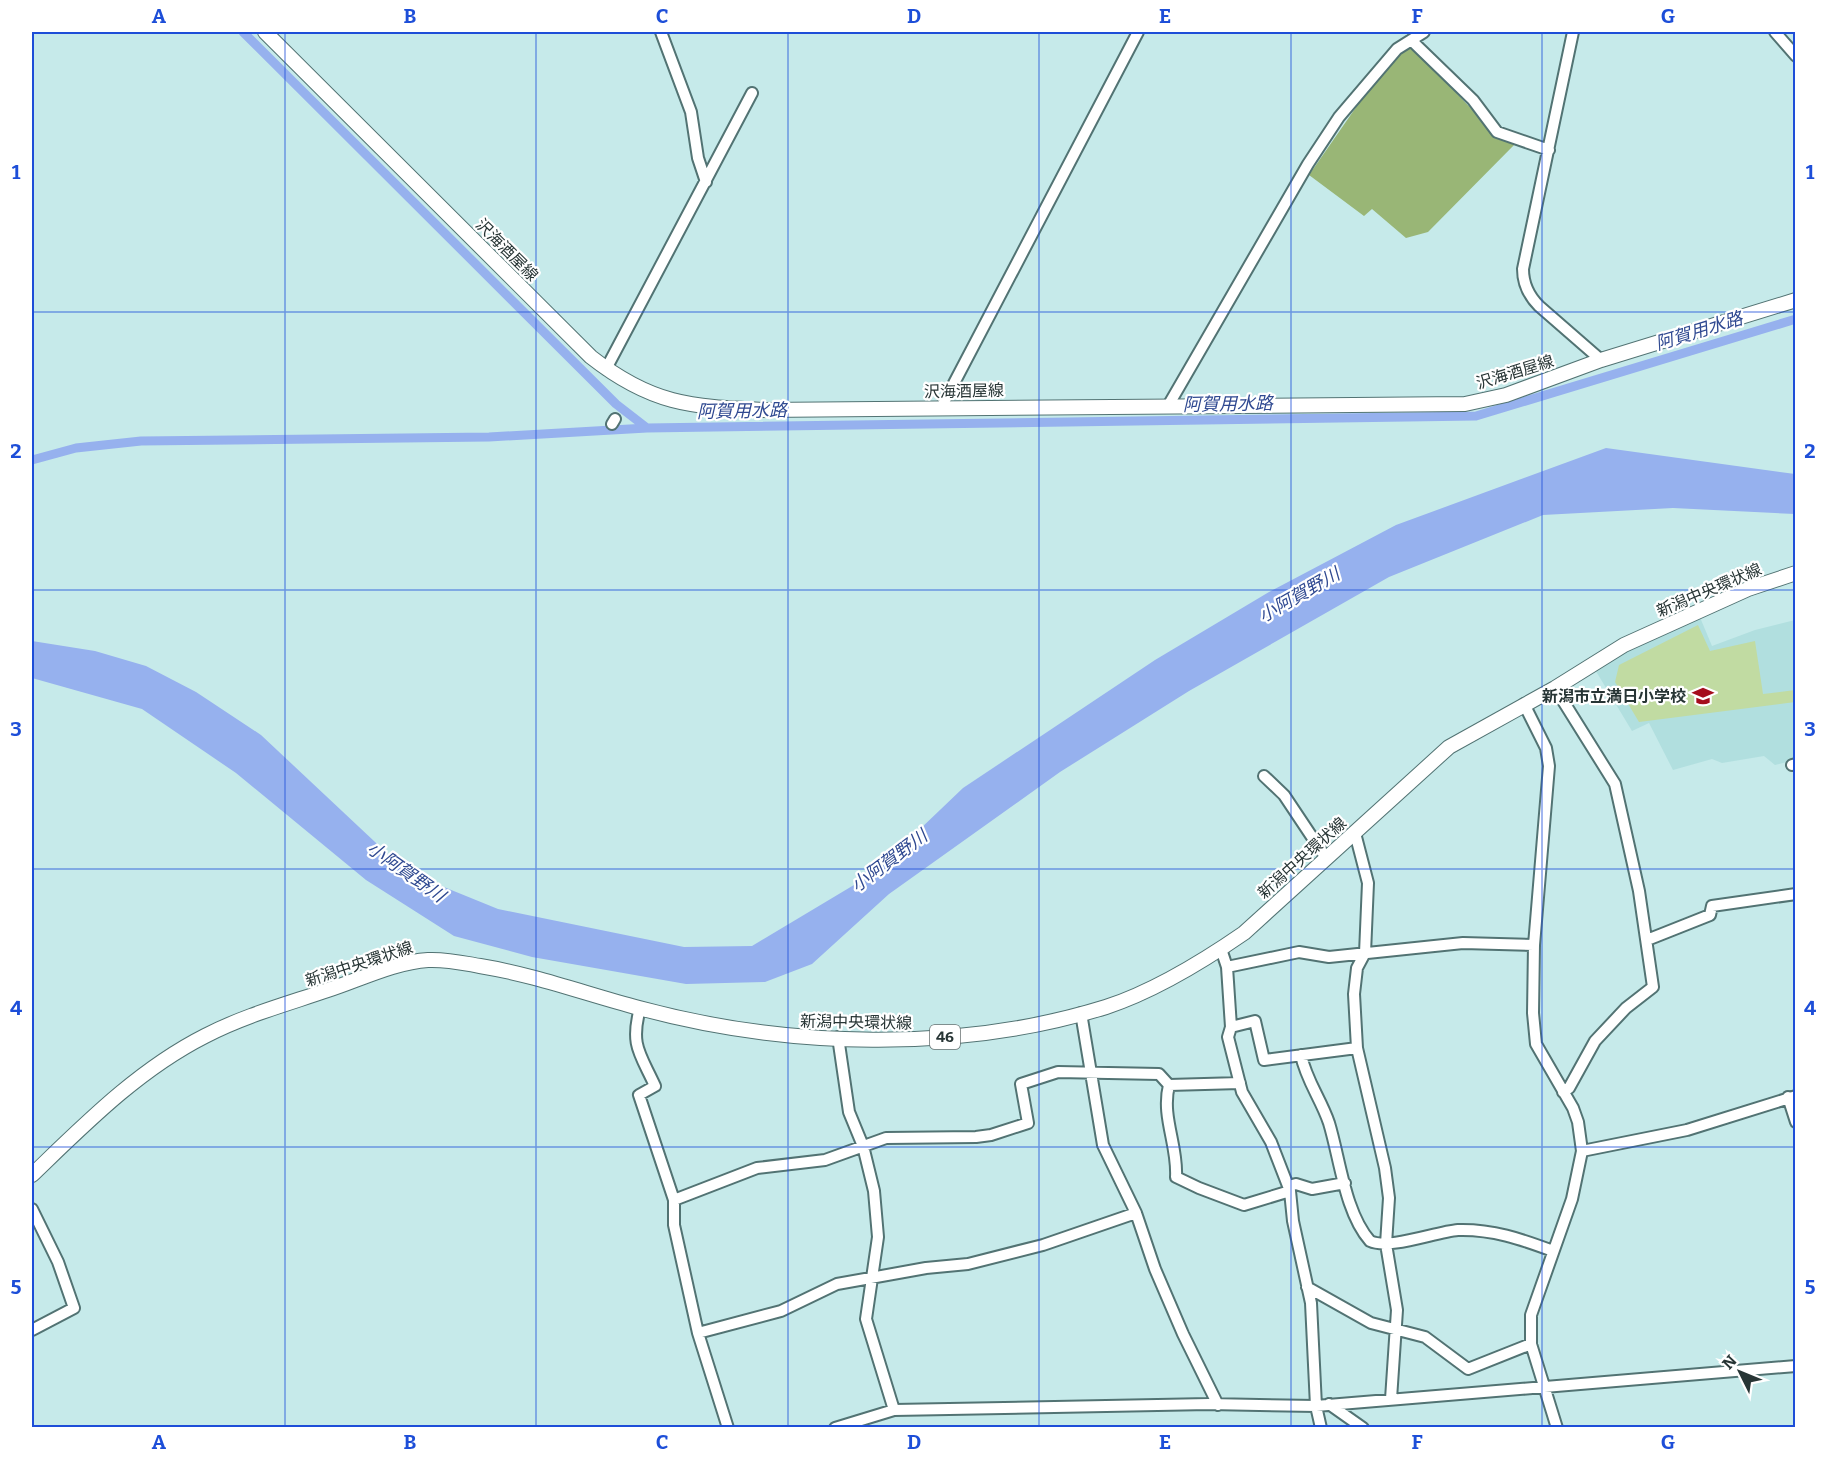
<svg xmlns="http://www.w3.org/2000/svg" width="1827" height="1459" font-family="Bitter,'Noto Sans JP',serif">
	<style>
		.built { fill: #b1dfdf }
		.green { fill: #c1dba2 }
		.forest { fill: #99b676 }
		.water { fill: #96b1ee }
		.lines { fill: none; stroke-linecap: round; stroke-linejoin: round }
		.canal { stroke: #96b1ee; stroke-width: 9 }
		.minor-casing { stroke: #527373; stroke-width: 14 }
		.major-casing { stroke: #527373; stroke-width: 16 }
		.minor { stroke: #fff; stroke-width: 10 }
		.major { stroke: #fff; stroke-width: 14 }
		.grid { fill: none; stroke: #1d4ed8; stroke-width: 1.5; stroke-opacity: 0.55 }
		.labels { text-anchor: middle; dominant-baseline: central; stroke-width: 4.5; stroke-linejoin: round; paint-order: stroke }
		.shield { fill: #fff; stroke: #687272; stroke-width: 1.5 }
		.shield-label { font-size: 15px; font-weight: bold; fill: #273535 }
		.street-label { font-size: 16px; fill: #273535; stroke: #fff }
		.poi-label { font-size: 16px; font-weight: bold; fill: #273535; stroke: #fff; text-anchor: end }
		.water-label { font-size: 18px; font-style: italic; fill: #2f4991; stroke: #fff }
		.neatline { fill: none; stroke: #1d4ed8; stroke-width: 2 }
		.grid-label { font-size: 20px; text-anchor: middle; font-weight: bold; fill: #1d4ed8 }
	</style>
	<rect width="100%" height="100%" fill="#c6eaea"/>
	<path class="built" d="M1699 615 1712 646 1755 630 1795 620V760L1775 765 1764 756 1722 763 1712 759 1673 770 1649 723 1632 731 1594 668 1646 638Z"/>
	<path class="green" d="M1698 625 1710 651 1755 641 1763 694 1795 690V702L1639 722 1615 682 1619 665Z"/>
	<path class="forest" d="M1413 47 1495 134 1516 143 1428 232 1406 238 1372 209 1364 216 1309 175 1368 90 1399 53Z"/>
	<path class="water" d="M1606 448 1795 474V514L1673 508 1543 515 1389 577 1189 691 1060 772 889 894 812 964 765 982 686 984 532 957 454 936 366 880 236 773 142 709 32 678V641L95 651 146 666 196 692 261 735 407 872 498 909 684 947 752 946 874 873 963 788 1155 660 1269 592 1396 525Z"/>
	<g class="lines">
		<path class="canal" d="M243 32 616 404 647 428
			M32 460 76 448 141 441 489 437 647 428 1476 416 1796 319"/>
		<defs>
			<path id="minor" d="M661 32 691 112 698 158 706 182
				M1573 32 1523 269C1523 284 1528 295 1539 306L1601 360
				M1775 32 1796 56
				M1411 40 1473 100 1497 132 1549 150
				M606 369 752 93
				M1168 406 1308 164 1339 117 1397 49 1424 32
				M941 408 1138 32
				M612 424 615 419
				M1555 688 1615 784 1639 891 1653 987 1626 1008 1595 1041 1569 1088 1563 1092
				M1524 704 1546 748 1549 766 1534 945 1533 1013 1536 1044 1573 1108 1578 1122 1582 1151 1572 1199 1531 1315V1344L1557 1428
				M1792 765 1796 764
				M1264 776 1284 795 1326 858
				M1647 940 1710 915 1712 906 1796 894
				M1221 949 1227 967 1231 1027 1228 1037 1242 1092 1271 1142 1290 1191 1293 1221 1311 1303 1316 1406 1321 1428
				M1227 967 1299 952 1329 957 1463 943 1534 945
				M640 1008C630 1046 640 1053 655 1086L639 1095 674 1200V1225L698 1333 728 1428
				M1081 1013 1103 1145 1136 1213 1155 1269 1183 1334 1218 1405
				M1231 1027 1255 1021 1264 1060 1357 1048 1354 994 1357 968 1365 953 1368 883 1355 833
				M838 1037 849 1112 863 1146 874 1191 878 1237 866 1319 894 1410
				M1357 1048 1385 1168 1389 1198 1386 1244 1397 1310 1391 1399
				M1301 1055C1306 1080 1321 1099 1329 1123 1340 1159 1345 1213 1370 1241 1389 1250 1435 1232 1458 1230 1492 1229 1521 1239 1553 1251
				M1169 1085C1161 1117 1178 1145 1176 1177L1199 1188 1244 1205 1290 1191
				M1169 1085 1240 1083
				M1788 1097 1796 1122
				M1582 1151 1687 1130 1796 1096
				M1289 1186 1296 1184 1312 1189 1345 1183
				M674 1200 757 1168 825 1160 886 1138 976 1137 991 1135 1028 1123 1021 1084 1058 1072 1159 1074 1169 1085
				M32 1209 58 1262 74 1308 32 1330
				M1307 1287 1371 1323 1425 1337 1468 1369 1531 1344
				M698 1333 781 1311 837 1284 926 1268 968 1264 1043 1245 1136 1213
				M1329 1404 1363 1428
				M835 1428 894 1410 1209 1404 1316 1406 1796 1366"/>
			<path id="major" d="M265 32 591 357C651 404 690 407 763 410L1465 404 1506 395 1601 360 1796 300
				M32 1175C85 1124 138 1070 205 1036 243 1016 287 1004 328 990 359 980 395 962 428 960 446 959 463 963 480 966 535 975 586 994 639 1008 787 1048 958 1053 1106 1007 1155 991 1202 962 1244 933L1449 747 1555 688 1624 645 1748 589 1796 573"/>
		</defs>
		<use href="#minor" class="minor-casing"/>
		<use href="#major" class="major-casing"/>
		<use href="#minor" class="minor"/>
		<use href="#major" class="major"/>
	</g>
	<path class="grid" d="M285 32V1428M536 32V1428M788 32V1428M1039 32V1428M1291 32V1428M1542 32V1428M32 312H1796M32 590H1796M32 869H1796M32 1147H1796"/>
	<defs>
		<symbol id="school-bare" viewBox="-9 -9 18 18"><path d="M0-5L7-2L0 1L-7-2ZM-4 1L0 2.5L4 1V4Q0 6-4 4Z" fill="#a50d1d" stroke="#fff" stroke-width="2.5" paint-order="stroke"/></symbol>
	</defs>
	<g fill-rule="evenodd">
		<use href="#school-bare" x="1688" y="681" width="30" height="30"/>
	</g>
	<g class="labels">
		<rect class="shield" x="930" y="1025" width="30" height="24" rx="4.5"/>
		<g class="shield-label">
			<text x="945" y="1037">46</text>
		</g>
		<g class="street-label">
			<text transform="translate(507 250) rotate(45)">沢海酒屋線</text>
			<text transform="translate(1515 372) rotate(-17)">沢海酒屋線</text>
			<text transform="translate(964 391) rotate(-1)">沢海酒屋線</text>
			<text transform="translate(1709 590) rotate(-23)">新潟中央環状線</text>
			<text transform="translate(1302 858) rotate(-42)">新潟中央環状線</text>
			<text transform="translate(359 964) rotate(-18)">新潟中央環状線</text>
			<text transform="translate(856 1022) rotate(1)">新潟中央環状線</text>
		</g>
		<g class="poi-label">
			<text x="1686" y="696">新潟市立満日小学校</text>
		</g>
		<g class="water-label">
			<text transform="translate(1699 331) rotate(-17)">阿賀用水路</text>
			<text transform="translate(1228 404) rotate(-1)">阿賀用水路</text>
			<text transform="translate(742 411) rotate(-1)">阿賀用水路</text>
			<text transform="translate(1299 595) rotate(-30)">小阿賀野川</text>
			<text transform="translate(889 861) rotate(-37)">小阿賀野川</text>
			<text transform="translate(406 872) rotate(35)">小阿賀野川</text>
		</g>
	</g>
	<rect width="1827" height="1459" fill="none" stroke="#ffffff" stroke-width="66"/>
	<g transform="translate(1740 1372) rotate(313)" stroke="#ffffff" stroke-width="4.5" paint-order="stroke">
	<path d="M0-4.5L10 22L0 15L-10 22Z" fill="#273535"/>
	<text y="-9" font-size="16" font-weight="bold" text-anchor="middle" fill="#273535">N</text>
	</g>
	<rect x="33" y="33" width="1761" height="1393" class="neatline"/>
	<g class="grid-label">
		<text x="159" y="23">A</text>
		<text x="410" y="23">B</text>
		<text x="662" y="23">C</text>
		<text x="914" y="23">D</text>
		<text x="1165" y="23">E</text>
		<text x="1417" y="23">F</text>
		<text x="1668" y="23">G</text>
		<text x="16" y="179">1</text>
		<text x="1810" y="179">1</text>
		<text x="16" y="458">2</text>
		<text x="1810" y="458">2</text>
		<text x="16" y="736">3</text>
		<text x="1810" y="736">3</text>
		<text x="16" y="1015">4</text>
		<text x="1810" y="1015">4</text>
		<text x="16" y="1294">5</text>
		<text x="1810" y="1294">5</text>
		<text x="159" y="1449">A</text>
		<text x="410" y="1449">B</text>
		<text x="662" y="1449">C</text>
		<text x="914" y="1449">D</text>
		<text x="1165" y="1449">E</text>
		<text x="1417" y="1449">F</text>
		<text x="1668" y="1449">G</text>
	</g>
</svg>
